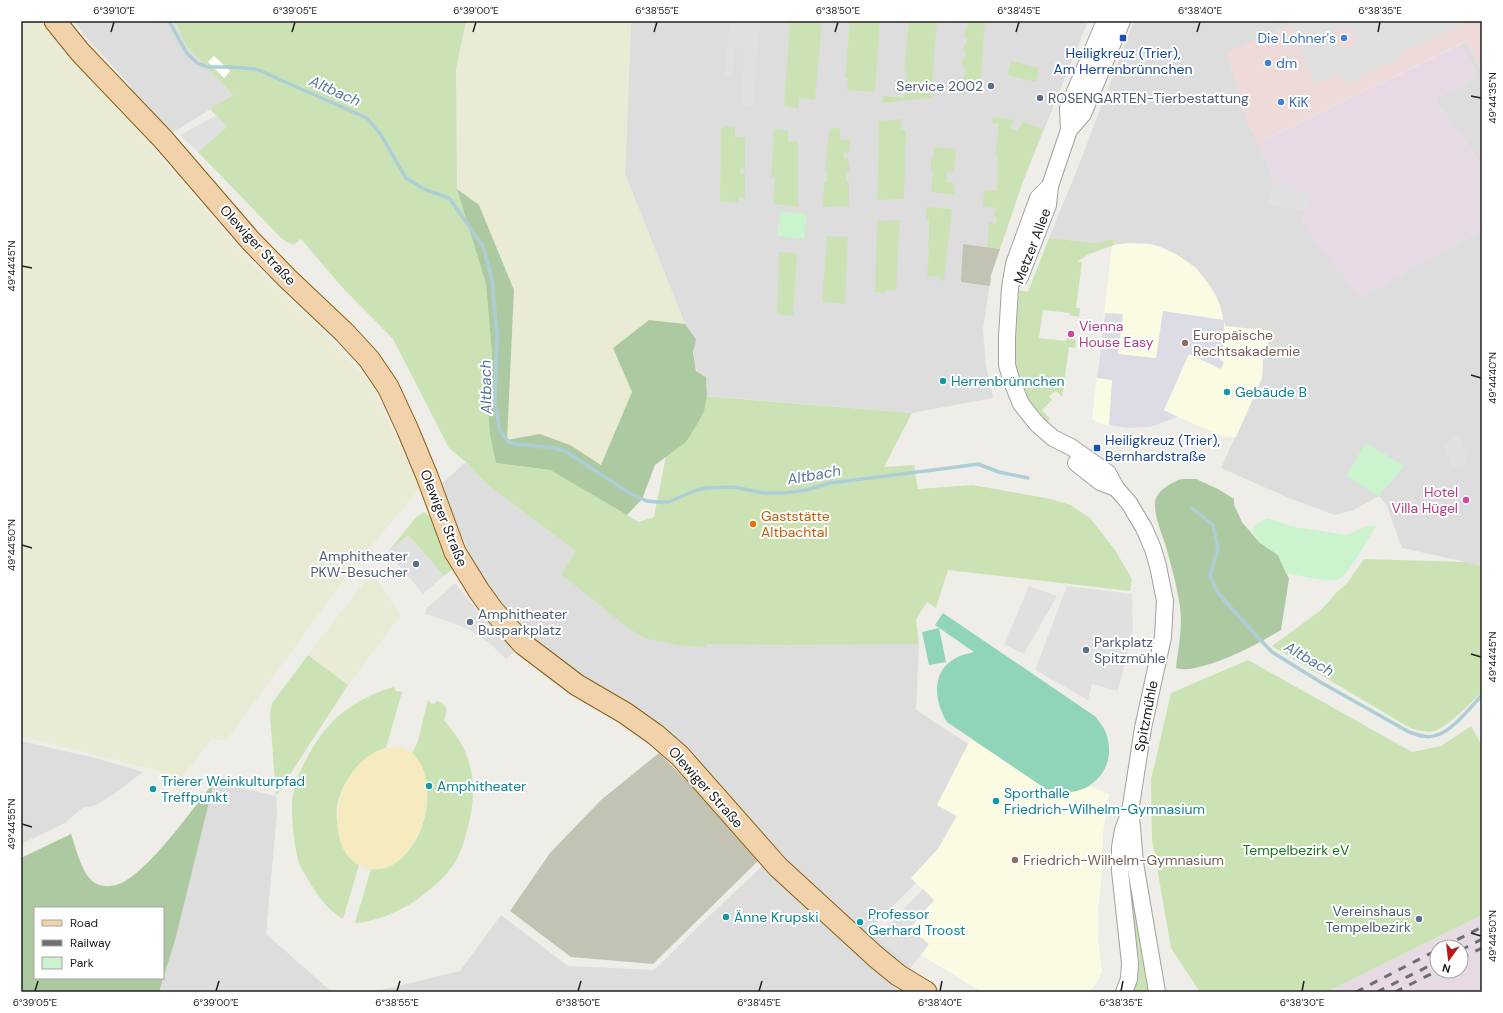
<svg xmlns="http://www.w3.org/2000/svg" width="1503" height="1013" font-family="'DM Sans',sans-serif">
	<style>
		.residential { fill: #dedddd }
		.commercial { fill: #eedad9 }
		.industrial { fill: #e7dae5; fill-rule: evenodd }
		.education { fill: #fbfbe4 }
		.construction { fill: #c3c3b4 }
		.farmland { fill: #eaebd5 }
		.grass { fill: #cbe3b4 }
		.forest { fill: #adc9a1; fill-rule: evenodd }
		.sand { fill: #f6ebbf }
		.park { fill: #cbf3ce }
		.pitch { fill: #90d4b9 }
		.parking { fill: #e0e0e0; fill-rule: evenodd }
		.plaza { fill: #dcdce5 }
		.pier { fill: #fff }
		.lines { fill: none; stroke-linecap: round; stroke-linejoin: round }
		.stream { stroke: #aeced7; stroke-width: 3.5 }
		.minor-casing { stroke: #a1a1a1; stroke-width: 18 }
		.major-casing { stroke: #886113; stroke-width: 23 }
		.minor { stroke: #fff; stroke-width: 16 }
		.major { stroke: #f1d2ab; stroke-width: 21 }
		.rail { stroke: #6e6e6e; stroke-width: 3; stroke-dasharray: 8 8; stroke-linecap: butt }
		.ticks { fill: none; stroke: #202020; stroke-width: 1.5 }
		.transit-dot { fill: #1a4fb4; stroke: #fff; stroke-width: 1.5 }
		.shop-dot { fill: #3f7fe0; stroke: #fff; stroke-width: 1.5 }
		.service-dot { fill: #5c6f8a; stroke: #fff; stroke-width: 1.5 }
		.hotel-dot { fill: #d1479c; stroke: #fff; stroke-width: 1.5 }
		.education-dot { fill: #8d6e63; stroke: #fff; stroke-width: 1.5 }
		.culture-dot { fill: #0f9aa8; stroke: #fff; stroke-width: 1.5 }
		.food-dot { fill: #e8710a; stroke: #fff; stroke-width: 1.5 }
		.labels { text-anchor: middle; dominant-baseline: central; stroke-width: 4; stroke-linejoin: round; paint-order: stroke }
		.shop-label { font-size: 14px; fill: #366cbe; stroke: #fff; text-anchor: start }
		.transit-label { font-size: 14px; fill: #164399; stroke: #fff }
		.service-label { font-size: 14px; fill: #4e5e75; stroke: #fff; text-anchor: end }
		.street-label { font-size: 14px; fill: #202020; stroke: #fff }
		.hotel-label { font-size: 14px; fill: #b23c85; stroke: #fff; text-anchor: start }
		.education-label { font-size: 14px; fill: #785e54; stroke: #fff; text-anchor: start }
		.culture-label { font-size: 14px; fill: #0d838f; stroke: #fff; text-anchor: start }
		.food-label { font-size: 14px; fill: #c56008; stroke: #fff; text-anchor: start }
		.park-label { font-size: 14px; fill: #1a7221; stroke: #fff }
		.water-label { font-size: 15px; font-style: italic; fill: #54799d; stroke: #fff }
		.neatline { fill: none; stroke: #202020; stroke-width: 1.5 }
		.ticks-label { font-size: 10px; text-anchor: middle; fill: #202020 }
	</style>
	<rect width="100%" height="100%" fill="#efede7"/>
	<path class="residential" d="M74 21H175L186 46 233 95 169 135 140 104 130 85 84 35Z
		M631 21H1088L1022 184 991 275 983 329 986 366 993 398 912 413 707 396 706 377 697 371 694 360V345L696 338 685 324 625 174Z
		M1134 21H1288L1290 25 1227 53 1247 121 1258 143 1274 181 1311 195 1360 297 1482 230V566L1466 562 1402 548 1386 504 1379 496 1353 510 1335 515 1289 498 1221 468 1262 378 1263 355 1272 332 1225 326 1220 306 1215 294 1196 268 1185 260 1167 250 1160 247 1129 243 1114 245 1115 239 1096 243 1049 238 1077 170Z
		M1466 41 1482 72V165L1434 99 1478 76 1461 44Z
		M466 462 488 485 576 551 562 574 684 646 706 647 707 644H919L916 710 968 744 937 805 957 815 938 849 911 878 916 883 869 930 912 966 896 988 901 992H373L460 971 501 915 568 966 654 970 705 920 777 852 704 771 658 723 622 702 538 647 491 592 474 563 460 532 441 484Z
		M21 741 99 759 143 772 111 796 94 806 82 808 65 823 21 844Z
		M214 782 276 796 277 813 266 934 332 992H159L176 937Z"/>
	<path class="commercial" d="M1288 21H1482V72L1466 41 1258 143 1247 121 1227 53 1289 25Z"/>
	<path class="industrial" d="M1461 44 1478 76 1434 99 1482 165V230L1360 297 1301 223 1311 195 1274 181 1258 143Z
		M1482 915V992H1327L1476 918ZM1437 947H1461V971H1437Z"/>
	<path class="education" d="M1129 243 1151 244 1160 247 1176 254 1196 268 1208 283 1215 294 1220 306 1225 326 1273 331 1263 355 1262 378 1236 437 1222 436 1178 417 1150 427 1128 428 1101 424 1092 419 1112 245Z
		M971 739 1046 789 1053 791 1083 790 1090 786 1109 794 1103 833 1102 871 1098 910V937L1102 972 1096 984 1089 992H982L921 955 929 944 910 928 934 900 911 878 938 849 957 816 937 805Z"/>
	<path class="construction" d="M963 244 1000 249 991 275 990 286 961 282Z
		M659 753 695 789 758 861 653 964 571 957 510 911 550 853 601 800Z"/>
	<path class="farmland" d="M21 21H41L64 50 152 147 250 261 327 336 367 379 381 405 420 488 348 574 226 741 213 738 182 777 21 736Z
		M466 21H631L625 174 685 324 649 320 613 348 632 392 601 465 570 445 540 434 507 440 514 290 479 205 457 189 456 69Z
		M372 572 401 615 348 685 308 655Z"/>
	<path class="grass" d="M175 21H466L456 69 457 189 486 284 492 355 488 406 490 436 496 463 550 470 639 522 654 517 678 394 912 413 884 467 914 465 918 489 972 485 1046 498 1071 505 1090 518 1115 550 1132 579 1130 591 948 570 936 608 927 602 916 619 919 644 787 645 707 644 706 647 684 646 647 639 628 628 561 574 576 551 488 485 466 462 449 448 393 339 342 287 301 239 293 245 282 239 198 152 226 127 210 109 233 95 186 46Z
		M790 21H822L815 100 799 98V109L784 106Z
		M850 21H880L875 92 847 90 848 78H845Z
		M909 21H937L931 98 882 103 883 96 904 98 907 71H904Z
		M966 21H985L980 91H966V95H961L962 89H964V83H962L963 76H965L966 70 963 69 964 65 962 64 963 57H966V52L963 51 964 44H967V38H964L965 28H968V24L966 23Z
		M1011 61 1039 68 1036 82 1008 75Z
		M993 117 1014 120 1010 128 1017 131 1023 122 1043 129 1022 184 1000 249 987 247 989 222 996 224 997 217 994 216 996 208 983 206 984 190 997 191C998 178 997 169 998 156H995L999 124 992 123Z
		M902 119 901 130H906L904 199 877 200 879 132 878 121Z
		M724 126 735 127V137H745V169H740V174H745V198L739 197V203L720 201 721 128H723Z
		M840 128V140L850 139V153L844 152 843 158 848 159 850 172 846 173V182H849V206L823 207 824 183 827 182V171L825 170 829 129Z
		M774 129 788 131V141L798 142V207L773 204 775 178H771Z
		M934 147 956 149 954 172 947 171 946 182 954 183 955 195 931 192 933 171 931 170V159L933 158Z
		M926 207 952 209 944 281 940 280V277L927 276 929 250H927L929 239V219L926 218Z
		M900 220 896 291 886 290 885 293 875 292 877 221Z
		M827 236 848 237 845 304 822 302Z
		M1049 238 1096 243 1115 239 1114 245 1089 254 1077 262H1082L1076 308H1080L1079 317 1069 315 1070 313 1043 310 1039 338 1066 341 1067 338 1076 340 1075 348 1069 347 1062 397 1056 391 1049 396 1052 400 1042 410 1050 419 1046 424 1032 409 1014 372 1015 309 1019 290 1028 292Z
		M779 252 797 253 793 316 777 314Z
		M424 512 430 517 453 569 444 576 408 535 388 552 416 517Z
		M1364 559 1466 562 1482 566V692C1471 702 1447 728 1434 731 1426 733 1418 730 1410 728L1272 646 1320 611 1337 592 1347 583Z
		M308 655 348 685 276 796 270 714 272 703Z
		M1248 660 1412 752 1441 746 1471 726 1482 746V915L1327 992H1200L1171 948 1152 839 1151 780 1171 693Z
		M394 687 396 691 402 692 386 748C359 756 333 791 337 820 339 831 350 851 355 863L359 865 343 919C327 910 316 893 307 878 304 873 300 867 299 862 294 848 290 809 293 795 297 769 321 729 342 713 355 702 378 691 394 687Z
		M428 700 432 704 436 703 437 701C448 704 448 711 444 720 451 729 458 737 463 747 476 774 475 799 468 827 465 838 462 849 457 859 447 877 429 891 412 903 395 913 375 922 355 923L371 869C380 870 384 868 391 864 395 862 399 860 402 857 429 835 437 779 412 754L418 741Z
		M1127 861 1153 992H1133L1138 975 1139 959 1129 895Z"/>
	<path class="forest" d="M457 189 479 205 514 290 507 440 540 434 570 445 601 465 632 392 613 348 649 320 685 324 696 339 693 353 696 371 706 377 707 396 704 411 699 421 686 442 655 465 642 499 627 515 550 470 496 463 490 436 488 406 492 355 486 284Z
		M1182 479H1196L1218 489 1234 499V505L1242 522 1259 542 1278 555 1289 579 1281 630C1255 645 1232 658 1203 666 1195 668 1185 671 1176 668 1178 648 1183 627 1180 607 1177 586 1171 564 1165 544 1161 531 1154 516 1155 502 1157 490 1172 482 1182 479Z
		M214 782 176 937 159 992H21V858L71 834C76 848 82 875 95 883 102 887 111 887 119 884 147 874 194 807 214 782ZM35 908H163V978H35Z"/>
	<path class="sand" d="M397 747C451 754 426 875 372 869 315 863 332 748 397 747Z"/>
	<path class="park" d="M780 211 807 214 804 239 777 236Z
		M1366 443 1404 466 1379 496 1346 476Z
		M1268 518 1294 527 1347 535 1367 526H1376C1369 537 1347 579 1336 580 1321 581 1301 576 1286 573L1278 555 1259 542 1252 530 1257 523Z"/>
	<path class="pitch" d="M943 613 1096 717C1099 722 1104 727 1106 733 1120 772 1084 803 1046 789L947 722C935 703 930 673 954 659 960 655 967 654 974 652L935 625Z
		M939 628 946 662 929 665 922 632Z"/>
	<path class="parking" d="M730 21H760L753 106 741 105 745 49 735 48 732 77 725 76Z
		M1288 21H1465L1450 31 1399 54 1400 58 1379 67 1350 83 1343 81 1339 73 1314 84 1292 34 1294 33ZM1349 26 1357 45 1342 52 1333 33Z
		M217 115 227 127 198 152 180 135Z
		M1274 181 1311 195 1305 211 1267 205Z
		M1458 434 1467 457 1466 461 1460 467 1453 466 1444 447Z
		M408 535 444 576 423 594 388 552Z
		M455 583 490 625 497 629 517 649 506 659 489 643 468 629 448 621 425 614 427 608Z
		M1029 586 1057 596 1024 654 1004 644Z
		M1067 586 1132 594 1133 630 1118 691 1092 684 1088 700 1035 670Z
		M923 889 934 900 910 928 929 944 912 966 877 937Z"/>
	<path class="plaza" d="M1163 311 1224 320V342L1220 360 1224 362 1221 369 1189 354 1164 410 1178 417 1150 427 1128 428 1109 425 1112 380 1097 378 1105 313 1123 314 1118 354 1156 358Z"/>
	<path class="pier" d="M214 56 230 71 224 78 208 62Z"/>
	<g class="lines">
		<path class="stream" d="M169 21 186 52 197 63 207 67H230L256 69 367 118 381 135 406 178 424 189 449 198 452 202 483 246 492 280 497 334 495 403 500 431 509 442 515 444 554 448 565 451 631 494 647 501 657 502H668L697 490 706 488 734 487 763 493H784L807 490 830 483 957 467 978 464 999 472 1028 478
			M1192 508 1213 525 1218 548 1210 576 1218 593 1252 631 1272 652 1322 683 1409 732C1418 735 1428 739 1437 735 1453 730 1470 708 1482 695"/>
		<defs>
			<path id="minor" d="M1069 130 1083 114 1122 21
				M1050 186 1038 198 1014 264 1010 288 1007 337V365L1011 379 1021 404 1037 424 1053 438 1071 447 1108 473 1116 488 1129 503 1144 528 1153 549 1158 566 1165 601 1163 637 1143 728 1130 812 1123 830 1120 847V871L1130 963 1129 979 1124 992
				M1020 277 1048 205 1050 186 1069 130 1068 108 1105 21
				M1076 463 1100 482 1116 488
				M1131 816 1135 863 1157 992"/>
			<path id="major" d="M55 21 80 52 163 139 250 240 287 278 344 332 369 359 388 387 407 428 427 476 455 552 479 591 492 609 523 644 577 685 625 713 656 735 680 756 778 867 876 957 898 975 926 992"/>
		</defs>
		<use href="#minor" class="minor-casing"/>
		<use href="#major" class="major-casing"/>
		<use href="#minor" class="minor"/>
		<use href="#major" class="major"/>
		<path class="rail" d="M1443 947 1482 927
			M1461 950 1482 939
			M1461 958 1482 948
			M1356 992 1437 950
			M1377 992 1437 962
			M1395 992 1437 971"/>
	</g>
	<path class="ticks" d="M111 32 114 22M292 32 295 22M473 32 476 22M654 32 657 22M835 32 838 22M1016 32 1019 22M1197 32 1200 22M1378 32 1380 22M1471 96 1481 98M22 266 32 268M1471 375 1481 378M22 545 32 548M1471 654 1481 657M22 824 32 827M1471 933 1481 936M35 991 38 981M216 991 219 981M397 991 400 981M578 991 581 981M759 991 762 981M940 991 942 981M1121 991 1123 981M1302 991 1304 981"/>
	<g class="transit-dot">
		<rect x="1119" y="34" width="8" height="8" rx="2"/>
		<rect x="1093" y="444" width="8" height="8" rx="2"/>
	</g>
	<g class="shop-dot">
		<circle cx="1344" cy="38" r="4"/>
		<circle cx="1268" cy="63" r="4"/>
		<circle cx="1281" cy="102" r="4"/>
	</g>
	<g class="service-dot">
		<circle cx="991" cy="86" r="4"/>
		<circle cx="1040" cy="98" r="4"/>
		<circle cx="416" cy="564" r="4"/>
		<circle cx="470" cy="622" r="4"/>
		<circle cx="1086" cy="650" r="4"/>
		<circle cx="1419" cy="919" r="4"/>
	</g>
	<g class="hotel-dot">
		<circle cx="1071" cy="334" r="4"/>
		<circle cx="1466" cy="500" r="4"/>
	</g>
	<g class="education-dot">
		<circle cx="1185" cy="343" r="4"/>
		<circle cx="1015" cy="860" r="4"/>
	</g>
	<g class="culture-dot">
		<circle cx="943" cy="381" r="4"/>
		<circle cx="1227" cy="392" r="4"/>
		<circle cx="429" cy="786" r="4"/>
		<circle cx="153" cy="789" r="4"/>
		<circle cx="996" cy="801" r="4"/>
		<circle cx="726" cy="917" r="4"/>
		<circle cx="860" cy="922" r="4"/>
	</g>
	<circle class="food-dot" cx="753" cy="524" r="4"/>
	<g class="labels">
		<g class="shop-label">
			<text x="1336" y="38" text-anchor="end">Die Lohner's</text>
			<text x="1276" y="63">dm</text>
			<text x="1289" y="102">KiK</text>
		</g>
		<g class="transit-label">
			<text x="1123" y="53">Heiligkreuz (Trier),<tspan x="1123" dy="16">Am Herrenbrünnchen</tspan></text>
			<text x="1105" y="440" text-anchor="start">Heiligkreuz (Trier),<tspan x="1105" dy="16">Bernhardstraße</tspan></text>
		</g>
		<g class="service-label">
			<text x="983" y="86">Service 2002</text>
			<text x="1048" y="98" text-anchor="start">ROSENGARTEN-Tierbestattung</text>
			<text x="408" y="556">Amphitheater<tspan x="408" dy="16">PKW-Besucher</tspan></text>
			<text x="478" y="614" text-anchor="start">Amphitheater<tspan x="478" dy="16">Busparkplatz</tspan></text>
			<text x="1094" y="642" text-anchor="start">Parkplatz<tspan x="1094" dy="16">Spitzmühle</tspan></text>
			<text x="1411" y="911">Vereinshaus<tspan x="1411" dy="16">Tempelbezirk</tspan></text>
		</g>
		<g class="street-label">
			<text transform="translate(258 245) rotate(47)">Olewiger Straße</text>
			<text transform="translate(1032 246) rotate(-69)">Metzer Allee</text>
			<text transform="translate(444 518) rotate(68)">Olewiger Straße</text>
			<text transform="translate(1146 716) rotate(-79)">Spitzmühle</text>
			<text transform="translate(706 787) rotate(48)">Olewiger Straße</text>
		</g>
		<g class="hotel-label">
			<text x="1079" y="326">Vienna<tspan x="1079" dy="16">House Easy</tspan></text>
			<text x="1458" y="492" text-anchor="end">Hotel<tspan x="1458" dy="16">Villa Hügel</tspan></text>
		</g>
		<g class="education-label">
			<text x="1193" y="335">Europäische<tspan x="1193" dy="16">Rechtsakademie</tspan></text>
			<text x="1023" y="860">Friedrich-Wilhelm-Gymnasium</text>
		</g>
		<g class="culture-label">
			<text x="951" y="381">Herrenbrünnchen</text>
			<text x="1235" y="392">Gebäude B</text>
			<text x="161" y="781">Trierer Weinkulturpfad<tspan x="161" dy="16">Treffpunkt</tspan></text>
			<text x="437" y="786">Amphitheater</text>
			<text x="1004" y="793">Sporthalle<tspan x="1004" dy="16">Friedrich-Wilhelm-Gymnasium</tspan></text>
			<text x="868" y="914">Professor<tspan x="868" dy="16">Gerhard Troost</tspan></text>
			<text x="734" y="917">Änne Krupski</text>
		</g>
		<g class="food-label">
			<text x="761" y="516">Gaststätte<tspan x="761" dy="16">Altbachtal</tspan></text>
		</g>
		<g class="park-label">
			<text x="1296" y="850">Tempelbezirk eV</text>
		</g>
		<g class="water-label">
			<text transform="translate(335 91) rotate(24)">Altbach</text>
			<text transform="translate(486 387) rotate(-91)">Altbach</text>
			<text transform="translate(814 475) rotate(-10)">Altbach</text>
			<text transform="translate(1309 659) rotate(30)">Altbach</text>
		</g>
	</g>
	<rect width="1503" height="1013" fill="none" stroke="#ffffff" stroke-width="44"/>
	<rect x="34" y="907" width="130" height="72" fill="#ffffff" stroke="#a6a6a6"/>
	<rect x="42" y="920" width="20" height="6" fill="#f1d2ab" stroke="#a6a6a6"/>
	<text x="70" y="927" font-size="12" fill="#202020">Road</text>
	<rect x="42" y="940" width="20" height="6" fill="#6e6e6e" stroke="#a6a6a6"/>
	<text x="70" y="947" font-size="12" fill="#202020">Railway</text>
	<rect x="42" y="957" width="20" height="12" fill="#cbf3ce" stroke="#a6a6a6"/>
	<text x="70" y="967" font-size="12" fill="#202020">Park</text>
	<g transform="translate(1449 959) rotate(195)"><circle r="19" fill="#ffffff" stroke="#a6a6a6"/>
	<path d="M0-3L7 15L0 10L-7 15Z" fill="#b6191a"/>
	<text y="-6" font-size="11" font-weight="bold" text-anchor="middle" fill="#202020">N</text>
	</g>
	<rect x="22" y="22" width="1459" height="969" class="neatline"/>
	<g class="ticks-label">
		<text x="114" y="14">6°39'10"E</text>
		<text x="295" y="14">6°39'05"E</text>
		<text x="476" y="14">6°39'00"E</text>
		<text x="657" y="14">6°38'55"E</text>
		<text x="838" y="14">6°38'50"E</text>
		<text x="1019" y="14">6°38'45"E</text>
		<text x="1200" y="14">6°38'40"E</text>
		<text x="1380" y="14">6°38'35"E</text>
		<text transform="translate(1492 98) rotate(-90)" y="4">49°44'35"N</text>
		<text transform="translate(11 266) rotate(-90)" y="4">49°44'45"N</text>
		<text transform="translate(1492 378) rotate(-90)" y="4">49°44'40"N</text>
		<text transform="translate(11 545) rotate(-90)" y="4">49°44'50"N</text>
		<text transform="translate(1492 657) rotate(-90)" y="4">49°44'45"N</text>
		<text transform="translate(11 824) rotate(-90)" y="4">49°44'55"N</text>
		<text transform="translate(1492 936) rotate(-90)" y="4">49°44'50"N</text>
		<text x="35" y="1006">6°39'05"E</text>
		<text x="216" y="1006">6°39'00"E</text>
		<text x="397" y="1006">6°38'55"E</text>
		<text x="578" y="1006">6°38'50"E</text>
		<text x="759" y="1006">6°38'45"E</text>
		<text x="940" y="1006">6°38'40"E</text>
		<text x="1121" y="1006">6°38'35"E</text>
		<text x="1302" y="1006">6°38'30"E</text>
	</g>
</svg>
